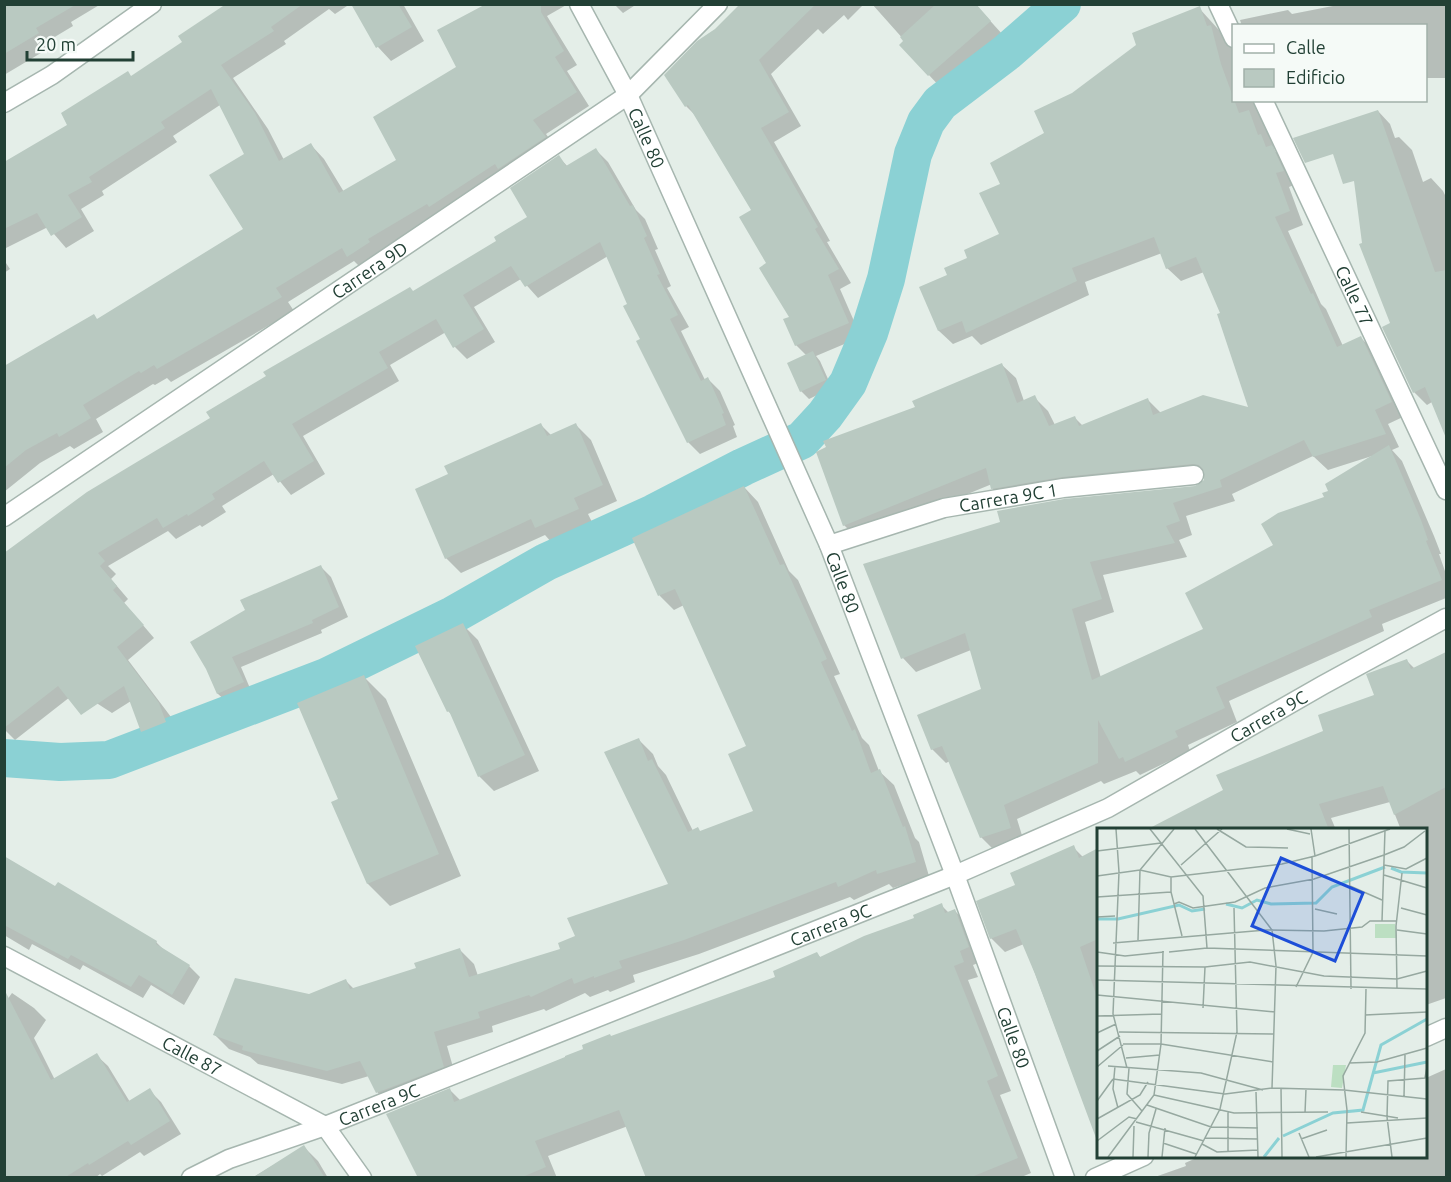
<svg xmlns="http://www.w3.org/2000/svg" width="1451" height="1182" font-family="Ubuntu,sans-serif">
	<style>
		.shadow { fill: #0003; fill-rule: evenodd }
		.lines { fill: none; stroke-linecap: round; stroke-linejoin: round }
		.canal { stroke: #8bd1d4; stroke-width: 38 }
		.building { fill: #b9c9c1 }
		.minor-casing { stroke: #a6b6af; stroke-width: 21 }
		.minor { stroke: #fff; stroke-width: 18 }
		.labels { text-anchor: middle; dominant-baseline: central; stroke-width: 5; stroke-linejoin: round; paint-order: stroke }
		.street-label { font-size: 18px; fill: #224035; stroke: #f5faf7 }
		.inset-river { fill: none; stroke: #8bd1d4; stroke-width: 3 }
		.inset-road { fill: none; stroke: #96a8a0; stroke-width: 1.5 }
		.view { fill: #1d4ed8; fill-opacity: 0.15; stroke: #1d4ed8; stroke-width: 3 }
		.inset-edge { fill: none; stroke: #224035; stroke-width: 3 }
	</style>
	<rect width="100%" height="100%" fill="#e4eee8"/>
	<path class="shadow" d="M4 4H101L71 22 73 26 48 41 51 47 4 75Z
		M229 4H350L335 14 329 9 284 41 286 44 233 78 268 129 284 160 311 145 324 159 344 192 398 160 458 68 487 4H568L547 16 577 65 567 71 589 106 546 134 558 151 362 269 354 261 288 302 294 311 171 382 167 378 155 385 153 384 96 419 103 432 74 449 70 446 40 463 4 492V373L98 320 245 230 246 155 220 105 173 136 177 142 102 191 104 195 81 209 94 231 66 248 48 227 4 249V158L7 163 69 125 132 77 184 42Z
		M353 4H403L424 41 391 61 378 47Z
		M614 4H637L623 13Z
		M744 4H864L848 20 844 15 823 34 818 29 771 74 801 126 774 142 830 241 827 242 851 283 840 289 861 337 816 356 820 361 832 388 809 399 801 391 807 356 796 345 791 318 768 264 753 211 695 115 686 106 716 30Z
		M872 4H975L1003 35 942 89 901 45 905 41Z
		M1343 4H1446V78H1426V26H1242L1240 20 1288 10 1292 14Z
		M1199 8 1228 40 1234 50V100H1262L1258 103 1275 151 1285 161 1296 184 1289 187 1303 225 1288 231 1321 304 1326 309 1343 346 1361 338 1375 352 1405 416 1388 424 1399 447 1392 450 1402 461 1434 536 1441 554H1439L1446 574V598L1382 624 1384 631 1229 701 1237 722 1188 745 1190 751 1140 775 1136 771 1104 784 1101 781 1017 819 1024 842 995 851 981 837 950 761 946 763 932 749 982 690 971 650 916 672 903 658 865 565 1195 488 1202 485 1206 477 1076 490 1006 502 992 488V484L858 539 844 525 917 408 1002 365 1016 378 1024 401 1034 397 1048 411 1055 425 1075 418 1083 426 1148 400 1162 414 1251 409 1222 314 1204 272 1181 281 1167 268 1162 253 1085 282 1089 295 981 345 972 336 953 344 939 331 921 288 949 276 1001 235 1002 184 1046 133 1072 94ZM1313 456 1328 470 1372 456 1275 546 1205 629 1101 678 1085 622 1114 612 1103 575 1187 557 1179 540 1192 535 1186 516 1235 501 1232 494Z
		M1378 111 1390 124 1395 138 1399 137 1412 150 1423 182 1431 178 1443 191 1446 197V436L1432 402 1427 405 1414 392 1364 244Z
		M596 150 608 162 636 210 645 219 658 249 655 250 671 286 667 288 689 327 681 331 705 380 708 379 720 391 735 425 733 426 737 437 700 454 688 442 608 256 538 298 521 279 474 307 495 342 467 359 455 347 446 332 390 365 399 381 303 436 325 474 291 495 274 474 222 506 226 512 202 527 200 525 176 539 168 531 108 566 116 574 111 579 128 599 124 603 154 638 128 660 171 717 177 734 155 743 143 731 131 701 112 713 81 693 70 697 15 740 4 729V556L212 419 413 292 498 242 529 217 559 157 568 167Z
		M4 260 10 269 4 273Z
		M541 425 552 436 576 425 591 440 617 501 588 514 593 524 552 543 545 535 461 573 446 558Z
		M744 487 758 502 789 571 798 580 840 674 834 676 862 738 869 745 879 771 894 785 915 838 919 842 929 876 893 888 889 884 854 900 850 897 699 954 633 975 635 982 610 992 608 990 590 997 585 993 546 1011 544 1009 492 1026 493 1032 447 1046 457 1081 392 1107 378 1093 369 1076 342 1084 258 1064 250 1057 229 1049 215 1035 346 981 355 990 418 969 459 949 474 964 478 976 562 950 577 936 670 885 638 739 653 754 658 766 666 775 693 831 701 832 755 811 748 746 684 605 674 610 660 596 634 539Z
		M321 567 331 577 348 617 321 630 322 633 241 667 252 693 228 703 218 694 208 668Z
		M463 625 478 640 539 771 494 791 479 776 452 715 448 711Z
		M1446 654V998L1426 1005V830H1401L1390 802 1331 818 1336 830H1149L1225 791 1325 731 1376 695 1407 661 1415 669Z
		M364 677 386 699 461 876 390 906 368 884 340 800Z
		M1073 847 1083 857 1098 849V1131L1092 1125 1024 944 1005 952 991 938 1017 886Z
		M4 864 56 888 156 942 167 953 189 966 200 977 184 1005 151 985 143 998 83 965 80 970 32 944 29 950 4 935Z
		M941 905 949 913 955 911 969 925 983 961 973 965 978 977 968 980 1011 1091 1000 1095 1031 1173 1019 1178H648L628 1126 548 1156 557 1178H421L450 1090 461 1101 612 1038 777 977 817 954 821 958 916 919Z
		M12 993 34 1008 46 1020 34 1038 55 1080 96 1055 108 1066 130 1102 149 1090 161 1102 181 1134 144 1156 140 1152 102 1176 100 1174 95 1178H4L7 1000Z
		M1446 1069V1178H1152L1186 1166 1185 1163 1201 1156H1426V1078Z
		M304 1147 318 1161 328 1178H252Z"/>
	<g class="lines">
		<path class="canal" d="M4 758 60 762 109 760 326 677 453 615 546 562 654 513 743 467 802 440 825 415 848 383 869 333 886 279 913 154 926 122 940 103 1007 52 1062 4"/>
	</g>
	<path class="building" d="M4 4H77L36 28 39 33 4 54Z
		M226 4H303L271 27 274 31 221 65 255 113 279 161 311 143 339 193 396 160 373 117 456 67 437 30 486 4H541V12L564 51 555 57 577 92 533 120 546 137 498 169 495 164 429 207 427 204 368 239 370 242 347 257 342 248 276 288 282 297 157 369 154 365 141 373 139 371 83 405 91 418 59 437 57 433 26 450 4 468V366L94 314 97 319 243 229 209 175 244 154 211 89 161 122 165 128 89 177 92 182 68 195 82 217 51 236 37 213 4 229V162L67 125 61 113 128 71 131 76 182 42 178 36Z
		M351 4H398L412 27 376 48Z
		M740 4H816L759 60 789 112 761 128 818 227 815 229 839 269 828 275 849 323 795 346 783 319 789 317 759 268 766 263 739 217 751 210 688 105 685 107 664 75 697 41 715 29Z
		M936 4H976L991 21 928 76 899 45 903 41 900 37Z
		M1200 6 1207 26 1211 25 1221 64 1239 113 1249 110 1258 135 1261 134 1266 147 1272 145 1284 171 1276 173 1290 211 1275 217 1311 294 1313 293 1337 347 1361 336 1392 402 1375 410 1386 434 1313 457 1304 440 1220 480 1222 487 1173 503 1180 521 1166 526 1175 543 1090 562 1102 599 1072 609 1092 680 1203 629 1185 593 1273 545 1261 524 1278 513 1324 497 1322 493 1328 491 1325 484 1389 445 1421 520 1428 540 1426 541 1442 580 1369 610 1372 617 1216 687 1225 708 1175 731 1178 737 1125 762 1123 757 1119 759 1098 720V763L1004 805 1011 828 980 838 942 746 931 750 917 715 981 689 965 633 901 659 863 564 1000 522 997 511 1064 499 1195 486 1204 480 1203 469 1199 465 1193 464 1062 477 991 489 986 468 843 526 816 452 826 447 823 441 915 407 912 401 1002 363 1017 403 1035 395 1049 426 1075 416 1079 426 1148 398 1153 415 1203 395 1248 407 1217 314 1220 313 1196 257 1166 269 1154 237 1072 268 1077 281 966 333 962 321 938 331 919 287 947 275 944 268 967 258 964 250 999 234 979 193 1000 184 990 163 1044 133 1034 111 1072 93 1136 45 1132 33Z
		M1378 110 1435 272 1446 270V438L1425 387 1413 393 1382 327 1390 323 1359 244 1362 243 1354 181 1343 184 1333 154 1305 163 1293 138Z
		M596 148 630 206 633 205 647 236 644 238 660 274 657 275 678 315 670 319 701 381 708 377 724 413 722 414 726 425 687 443 636 341 640 339 623 306 627 304 600 242 525 287 511 266 463 295 484 329 453 348 436 319 379 352 388 368 292 424 314 461 278 483 264 461 212 494 215 499 188 516 187 514 163 528 157 518 98 553 105 561 100 566 117 586 113 590 144 625 117 647 159 703 166 722 141 732 124 686 81 715 58 686 4 728V553L87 492 210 418 206 412 266 376 263 372 410 287 413 291 496 241 494 237 527 217 510 188 559 155 566 166Z
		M813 351 826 380 800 392 787 363Z
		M541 423 547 436 576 423 603 485 574 498 579 509 535 528 531 519 445 559 415 489 448 474 444 466Z
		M744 486 780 565 784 564 827 659 821 662 852 731 855 729 871 773 880 769 903 827 905 826 916 862 877 874 876 870 838 887 836 882 684 940 619 961 622 968 594 978V976L574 984 572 978 531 997 529 995 478 1012 480 1018 434 1032 444 1067 376 1093 360 1061 327 1071 242 1050 243 1046 213 1035 235 978 309 994 346 979 350 989 416 968 414 963 460 948 469 977 560 949 558 943 575 936 567 918 668 884 604 752 639 738 648 761 652 759 688 832 698 827 700 831 753 811 728 754 746 746 675 589 658 596 632 538Z
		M321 565 339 607 312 620 313 623 232 657 244 682 217 694 206 669 190 642 245 610 240 600Z
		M463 623 525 755 478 777 449 711 447 712 415 646Z
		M1446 652V787L1394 815 1383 786 1319 804 1329 830H1146L1223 790 1216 775 1323 731 1318 715 1374 695 1366 674 1407 659 1411 669Z
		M364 675 439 854 367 884 331 802 338 799 297 703Z
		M1074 845 1079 858 1098 848V939L1080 947 1098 1000V1137L1096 1138 1035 974 1016 929 990 939 976 901 1015 885 1010 873Z
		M4 856 55 886 58 882 157 941 156 944 190 965 172 995 139 975 131 987 71 955 68 959 4 925Z
		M942 903 945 913 955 909 969 947 960 951 964 962 954 966 998 1076 987 1081 1018 1158 969 1178H646L619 1110 535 1141 546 1167 520 1178H418L386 1114 450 1088 454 1102 565 1057V1056L583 1049 582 1045 610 1034 611 1036 775 977 773 971 817 952 820 957 864 936 914 918 913 915Z
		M4 989 51 1080 97 1053 127 1102 150 1088 170 1121 131 1145 128 1141 89 1165 88 1163 64 1178H4Z
		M304 1145 325 1178H252Z"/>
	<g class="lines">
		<defs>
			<g id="minor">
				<path id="s1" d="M579 4 628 95 829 545 955 875 1065 1178"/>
				<path d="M1218 4 1234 38"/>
				<path id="s2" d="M1263 100 1446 490"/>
				<path d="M4 103 52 75 152 4"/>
				<path id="s3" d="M4 517 628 95 718 4"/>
				<path id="s4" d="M829 545 944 508 1063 488 1194 475"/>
				<path id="s5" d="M4 956 325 1126 362 1178"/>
				<path d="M1426 1037 1446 1028"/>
				<path id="s6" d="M191 1178 229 1159 325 1126 955 875 1108 808 1323 685 1446 618"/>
				<path d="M1095 1178 1144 1156"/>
			</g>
		</defs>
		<use href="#minor" class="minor-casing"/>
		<use href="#minor" class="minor"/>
	</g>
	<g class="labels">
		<g class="street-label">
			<text stroke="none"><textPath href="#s1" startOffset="150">Calle 80</textPath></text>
			<text stroke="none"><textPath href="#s3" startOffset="441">Carrera 9D</textPath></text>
			<text stroke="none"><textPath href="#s2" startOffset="216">Calle 77</textPath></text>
			<text stroke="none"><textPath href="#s4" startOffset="186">Carrera 9C 1</textPath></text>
			<text stroke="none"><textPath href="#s1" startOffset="636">Calle 80</textPath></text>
			<text stroke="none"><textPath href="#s6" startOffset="1174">Carrera 9C</textPath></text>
			<text stroke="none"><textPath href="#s6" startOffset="688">Carrera 9C</textPath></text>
			<text stroke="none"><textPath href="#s1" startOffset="1122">Calle 80</textPath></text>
			<text stroke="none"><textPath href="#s5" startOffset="213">Calle 87</textPath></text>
			<text stroke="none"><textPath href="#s6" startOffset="202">Carrera 9C</textPath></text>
		</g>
	</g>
	<g transform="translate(1097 828)">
		<rect width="330" height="330" fill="#e4eee8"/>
		<path d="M278 96H298L300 110H278ZM236 237H249L245 260 234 259Z" fill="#bcdfc2"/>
		<path class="inset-river" d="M294 40 304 44 330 45M129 76 145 80 160 72 174 76 219 75 235 59 288 39M0 91H21L82 77 95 83 108 81M276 245 330 234M186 308 236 285 266 282 284 217 330 191M167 329 182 310"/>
		<path class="inset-road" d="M19 1 22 44 16 186 30 240M53 1 106 68 110 120M98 1 175 102 179 138 175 260M120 1 149 19 191 20M190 1 213 6M214 1 218 28M252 1 254 161M0 23 64 15M84 37 125 1M287 37 309 41 330 30M287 47 330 60M0 48 43 42 74 49 185 36 218 28 293 1M74 49V64L85 108M253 58 285 72M0 69 74 64M77 76 82 74 96 80 138 74 168 60 217 51 287 27 307 19 328 3M304 80 330 87M218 81 240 86M0 89 18 88M285 93 288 2M300 102 330 106M41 112 43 42 77 1M16 115 169 102 227 103 265 99 273 93H300M0 124 28 128 67 124M72 124 110 120 330 128M0 138 108 139 153 134 227 148 300 151 330 143M0 152 330 161M199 159 216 124 215 29M300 161 299 98 305 45M0 167 178 184M106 180 108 139M268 187 330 184M0 188 64 186M22 204 177 206M0 205 19 196M26 216H64L176 234M0 223 23 208M29 230 63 227M252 235 280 234 330 220M11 238 104 245 166 262M18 238 16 261 21 280M0 239 26 217M32 240 30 266 45 283M16 251 128 266 175 260 247 262 330 271M184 260 185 329M159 264 161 329M57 267 137 285 231 284M307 268 308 227M0 273 16 251M50 277 114 299 161 300M264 284 301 290M208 285 209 261M0 291 43 267 51 254M39 294 107 313M250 295 330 290M202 305 212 329M108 310 161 311M204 311 230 302M0 313 32 289 40 291M66 315 99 326M105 316 120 324 161 322M131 324V284M11 329 57 267 64 216 66 123M36 329 37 298M51 329 52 305 59 281M65 329 68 300M98 329 123 281 140 204 137 80M219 329 330 310M249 329 250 282 246 248 268 205 269 161M295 329 290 289 291 253 328 250 330 239"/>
		<path class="view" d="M184 30 266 65 238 133 155 98Z"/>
		<rect width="330" height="330" class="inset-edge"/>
	</g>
	<rect width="1451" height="1182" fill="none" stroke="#224035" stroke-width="12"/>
	<rect x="1232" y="24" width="195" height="78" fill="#f5faf7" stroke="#a1b0a9" stroke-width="1.5"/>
	<rect x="1244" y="44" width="30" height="9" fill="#ffffff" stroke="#a1b0a9" stroke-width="1.5"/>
	<text x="1286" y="54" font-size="18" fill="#224035">Calle</text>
	<rect x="1244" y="69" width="30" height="18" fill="#b9c9c1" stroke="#a1b0a9" stroke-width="1.5"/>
	<text x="1286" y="84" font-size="18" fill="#224035">Edificio</text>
	<path d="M27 51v9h106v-9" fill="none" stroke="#224035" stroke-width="3"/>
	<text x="36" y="51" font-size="18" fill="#224035" stroke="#f5faf7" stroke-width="4.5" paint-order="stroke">20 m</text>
</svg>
